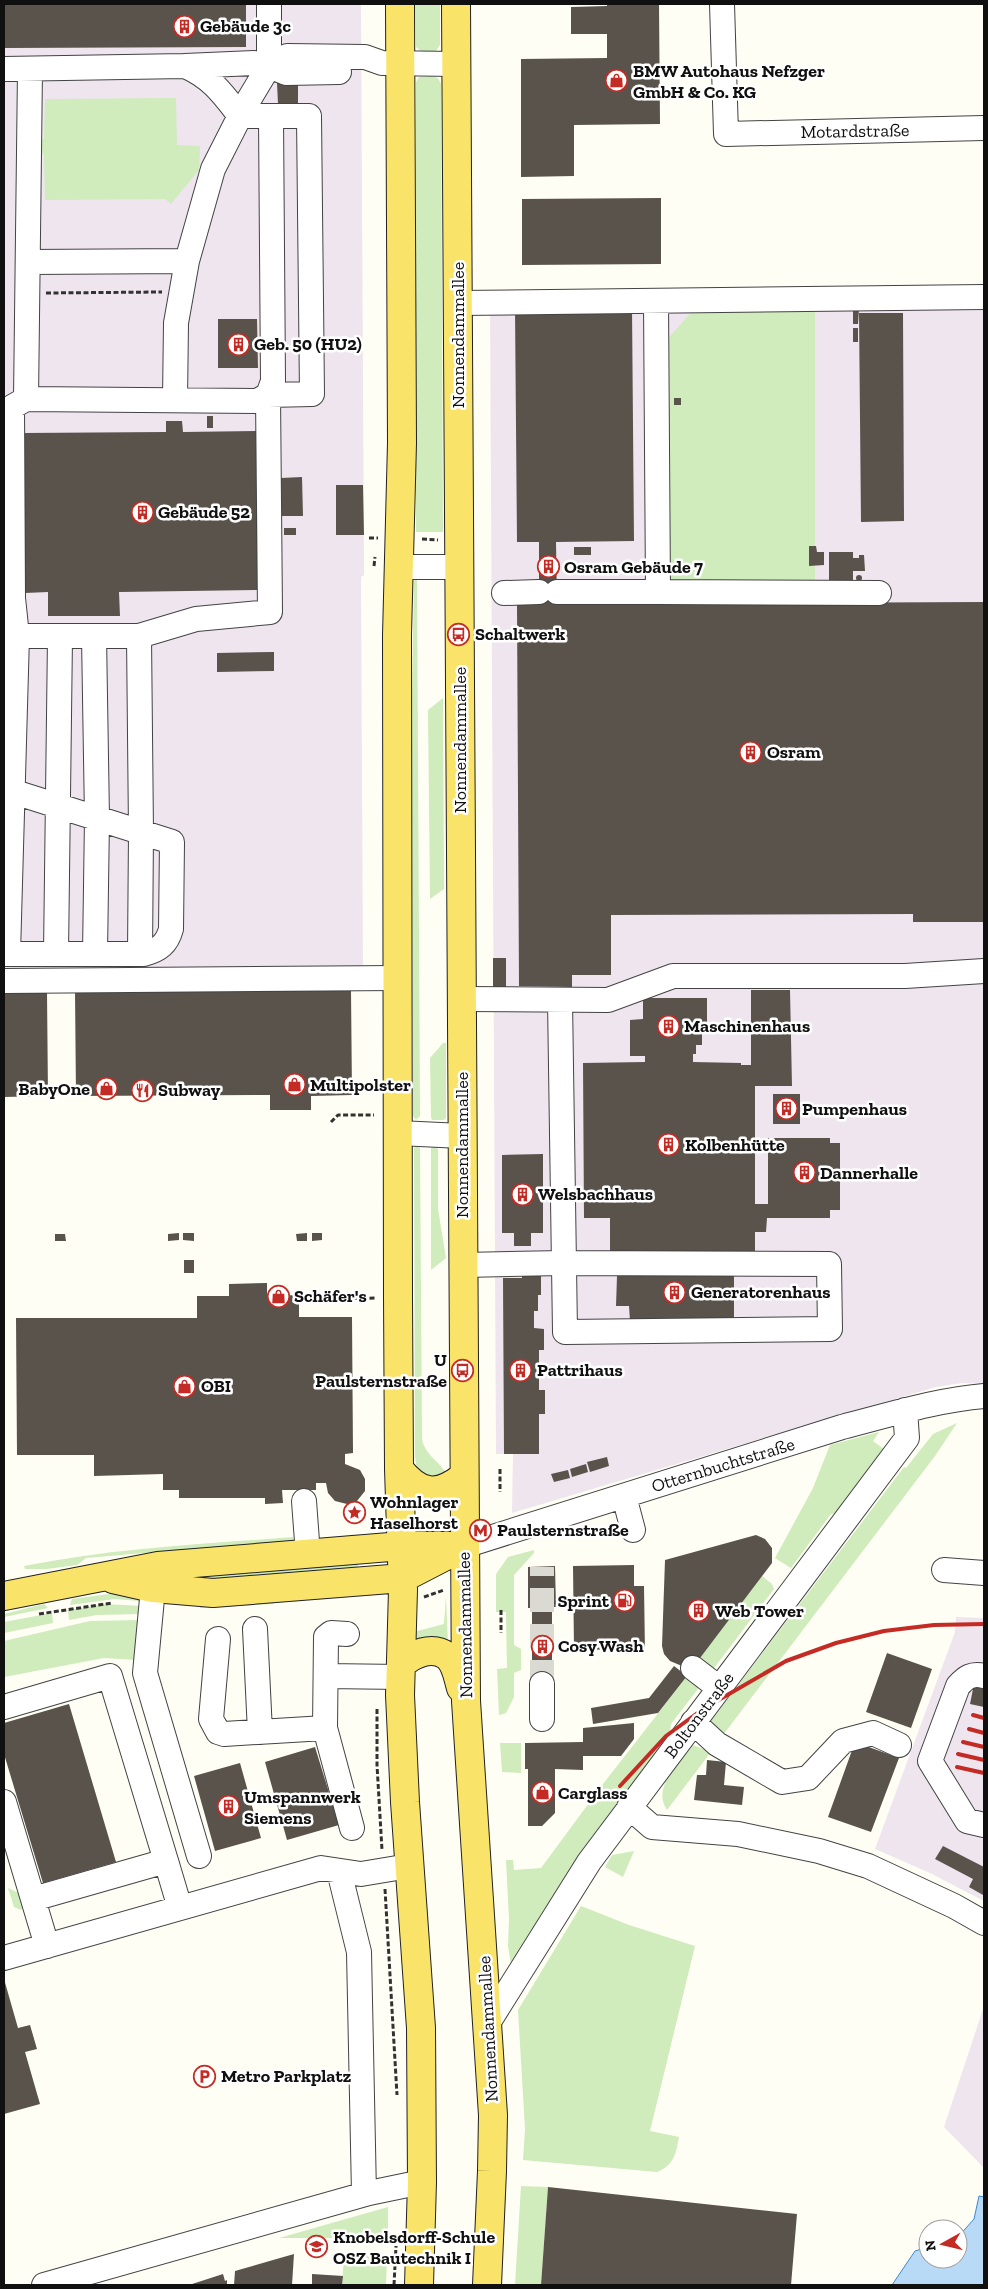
<svg xmlns="http://www.w3.org/2000/svg" width="988" height="2289" font-family="'Zilla Slab',serif">
	<style>
		.industrial { fill: #eee5ef }
		.green { fill: #d0ebbc }
		.water { fill: #b8daf7; stroke: #3d88d0 }
		.building { fill: #59534c }
		.lines { fill: none; stroke-linecap: round; stroke-linejoin: round }
		.minor-tunnel { stroke: #dbdad2; stroke-width: 24; stroke-dasharray: 24 12; stroke-linecap: butt }
		.minor-casing { stroke: #434343; stroke-width: 26 }
		.major-casing { stroke: #212121; stroke-width: 30 }
		.path { stroke: #323232; stroke-width: 3; stroke-dasharray: 5 2.5; stroke-linecap: butt }
		.minor { stroke: #fff; stroke-width: 24 }
		.major { stroke: #fae369; stroke-width: 28 }
		.rail { stroke: #c42b25; stroke-width: 4 }
		.labels { text-anchor: middle; dominant-baseline: central; stroke-width: 5; stroke-linejoin: round; paint-order: stroke }
		.poi-label { font-size: 18px; font-weight: bold; fill: #101010; stroke: #fff; text-anchor: start }
		.street-label { font-size: 18px; fill: #101010; stroke: #fff }
	</style>
	<rect width="100%" height="100%" fill="#fffef4"/>
	<path class="industrial" d="M4 4H361L364 575 361 577 363 970 4 971Z
		M984 288V1384L962 1383 936 1387 512 1513 513 1454H496L490 297Z
		M956 1617 984 1618V1901L930 1873 875 1849 955 1632Z
		M984 2006V2168L944 2127Z"/>
	<path class="green" d="M415 4H440V45L436 51H421L416 47Z
		M432 76 438 78 441 84 443 532H416V82L419 77Z
		M176 98 177 145 200 146 199 170 171 204 165 199 45 200 44 154H39V139H44L45 99Z
		M815 302V583H666L664 343 698 305Z
		M417 578 420 1116 416 1120 413 1116 411 749 414 581Z
		M443 698 444 889 430 899 428 710Z
		M443 1043H446V1118L444 1120H432L431 1117 430 1058Z
		M417 1146 420 1148 422 1439C425 1455 438 1460 446 1473 437 1476 428 1480 421 1471L417 1472 415 1456 414 1148Z
		M432 1146H437L438 1150V1209L446 1258 431 1270V1148Z
		M957 1423 935 1456 720 1739 707 1726 904 1467 906 1468 933 1434Z
		M879 1432 873 1441 888 1452 842 1513 831 1514 791 1568 775 1558 813 1488 830 1445Z
		M293 1537 294 1547 185 1555 179 1550 86 1558 77 1565 47 1569H25L24 1566C114 1548 202 1544 293 1537Z
		M534 1550V1553L514 1575V1645L521 1649V1670L514 1673V1697L506 1713 499 1715 497 1669 507 1668 506 1612H496V1574L508 1557Z
		M358 1560V1569L193 1581 160 1575Z
		M762 1576 772 1584 774 1589 711 1672 697 1661Z
		M116 1593 139 1595V1601L115 1599 70 1605 72 1599Z
		M446 1596 448 1644 414 1645 410 1633 444 1624Z
		M273 1599 274 1604 200 1608V1603Z
		M44 1604 48 1608 4 1617V1614Z
		M104 1604 143 1606 140 1614 97 1615 69 1620 68 1610Z
		M52 1613 53 1623 4 1633V1622Z
		M140 1620 137 1660 104 1658 4 1677V1641L90 1621Z
		M688 1675 701 1685 671 1724 669 1740 511 1965 508 1946 509 1919 506 1860H513L514 1870 541 1868 603 1784Z
		M500 1743H521V1773L502 1772Z
		M693 1745 711 1752 667 1810C651 1787 680 1762 693 1745Z
		M634 1851 623 1877 605 1867 612 1855Z
		M8 1888 23 1895 25 1906 21 1910 14 1907Z
		M581 1906 629 1925 695 1946 650 2131 679 2137C676 2154 674 2165 657 2172L523 2160 525 2129 518 2010Z
		M521 2186 548 2187 541 2285H515Z
		M388 2207V2236L374 2242 345 2241 344 2238H279Z
		M344 2254 387 2256 386 2285H342Z"/>
	<path class="water" d="M979 2196 984 2197V2285H892L915 2251 928 2247V2259H958V2237L974 2219Z"/>
	<path class="building" d="M4 4H246V47L4 48Z
		M607 4H659L660 124 574 125V176L521 177V59L607 58V34H571V7L607 6Z
		M277 83H298V103L278 104Z
		M661 198V264L522 265V199Z
		M632 308 634 541 556 542 557 604 984 602V922H913V914L611 915V975H572V987L519 986 517 604H539V542H517L515 309Z
		M853 309H859L858 324H853Z
		M859 313H903L904 521 861 522Z
		M218 319H257L258 368H218Z
		M853 328H858V342H853Z
		M674 398H681V405H674Z
		M207 416H213V428H207Z
		M166 421H182L183 432 258 431 260 590 119 592 120 616H48V592L25 593 23 433 166 432Z
		M302 477 303 516H282L281 478Z
		M336 485H363L364 535H336Z
		M284 528H296V535H284Z
		M809 546H816L817 552H824V565L809 566Z
		M574 547H591V555H574Z
		M829 552H853V558H859V555H864L865 571H853V583H829Z
		M856 578a3 3 0 1 1 6 0a3 3 0 1 1-6 0Z
		M274 652V671L217 672V653Z
		M493 958H506V988H493Z
		M351 990 352 1095 311 1096V1110H270V1095L76 1096 75 991Z
		M751 990H790L792 1086H755V1204H768V1138H830V1143H840V1210H830V1218H767L766 1232H755V1253H610V1218H584L583 1063 645 1062V1056H630V1020L643 1019V998H707V1033H702V1045H696V1054H693V1062L741 1063V1065H751Z
		M4 992H47L48 1096 4 1097Z
		M773 1094H800V1124H773Z
		M543 1154V1233H531V1246H514V1233H502V1155Z
		M179 1233V1240L168 1241V1234Z
		M183 1233H194V1241L183 1240Z
		M307 1233V1241H297L296 1234Z
		M312 1233H322V1240L312 1241Z
		M55 1234H65L66 1241H55Z
		M184 1260H194V1273H184Z
		M522 1271 541 1275V1295H538V1311H534V1328L544 1329V1350H539V1390H545V1414H539V1454H504L503 1278H522Z
		M734 1275V1321H630L629 1306H616L617 1276Z
		M267 1283V1296L299 1295V1317H352L353 1453 345 1454V1464L360 1470 365 1479V1491L357 1501 347 1504 335 1501 328 1493 326 1483H316V1490H282L283 1503 265 1504V1498H179V1490H163V1474L94 1476V1455H17L16 1318H197V1296H229V1284Z
		M607 1457 609 1466 590 1472 587 1462Z
		M586 1464 588 1472 572 1477 570 1469Z
		M568 1470 570 1478 554 1482 551 1474Z
		M756 1535 765 1539 772 1548V1563L697 1662 682 1666 670 1661 664 1654 662 1646 665 1560Z
		M634 1565V1586H644L645 1653H641V1649L574 1650 573 1566Z
		M555 1566 556 1607H552V1684H532V1608H528V1567Z
		M887 1653 932 1669 911 1728 866 1712Z
		M674 1666 687 1676 658 1713 593 1724 591 1708 649 1698Z
		M975 1679 984 1681V1707L970 1704Z
		M69 1704 116 1862 43 1883 4 1754V1723Z
		M634 1723V1739L621 1756H583V1770L555 1769V1813L542 1826H528V1769H525V1743L583 1742V1728Z
		M855 1742 899 1758 871 1832 828 1817Z
		M315 1747 339 1825 287 1840 265 1762Z
		M707 1760 726 1762 724 1785 744 1787 742 1805 694 1800 697 1775H706Z
		M240 1763 261 1838 215 1851 194 1776Z
		M943 1846 984 1867 983 1895 969 1887 973 1879 935 1859Z
		M4 1979 18 2028 30 2025 37 2049 25 2052 40 2104 4 2114Z
		M548 2187 797 2214 791 2285H541Z
		M294 2254 292 2285H234L235 2271Z
		M223 2274 225 2281 227 2280V2285H189Z
		M312 2274 343 2276 342 2285H312Z"/>
	<g class="lines">
		<path class="minor-tunnel" d="M542 1684V1567"/>
		<defs>
			<path id="minor" d="M269 4V66
				M722 4 726 134 984 128
				M185 66 254 63 269 66 286 73 339 72
				M4 69 185 66C211 77 223 94 240 116H309L312 394 268 395 270 612 196 619 139 636H17
				M28 262 187 261
				M656 301 658 592 879 593
				M458 303 984 297
				M26 399 257 401 268 395 273 381 271 117
				M175 400 176 323 187 261 213 169 245 106 269 66 287 56 365 57 382 63 456 64
				M399 567H459
				M557 592H658
				M504 593 539 592
				M94 636 97 818 95 954
				M139 636 141 832 140 954
				M4 784 11 791 172 842 171 929C167 944 159 950 144 954H4
				M8 954 17 636 13 598 12 407 26 399 30 70
				M56 954 60 637
				M4 981 397 978
				M462 999 608 1000 673 976H905L984 971
				M398 1133 462 1136
				M463 1265 564 1263 829 1264 830 1329 565 1332 560 1000
				M624 1496 633 1530
				M304 1501 308 1555
				M464 1546 842 1427C889 1415 936 1400 984 1396
				M944 1570 984 1573
				M153 1588 145 1673 199 1856
				M255 1629 260 1732
				M347 1634 331 1633 326 1637 325 1728 352 1828
				M218 1639 211 1719 218 1732 224 1734 325 1728
				M693 1668 719 1688
				M326 1676 401 1677
				M984 1676C972 1673 966 1677 958 1686L930 1761 967 1821 984 1825
				M542 1684V1719
				M4 1707 110 1676 166 1861 33 1899
				M693 1722 717 1744 782 1782 808 1778 843 1741 873 1733 899 1745
				M4 1802 47 1946
				M629 1807 652 1827 738 1834 819 1851 868 1866 954 1906 984 1923
				M166 1861 180 1908
				M339 1871 359 1952 364 2194
				M4 1958 321 1868 361 1874 409 1866
				M488 2023 589 1862 907 1438 905 1410
				M44 2285 369 2193 422 2182"/>
			<path id="major" d="M400 4 402 443 397 635 398 1297 399 1469 403 1590 400 1695 405 1802 421 2028 422 2182 419 2285
				M456 4 466 1701 493 2115 492 2171 487 2285
				M399 1469C420 1495 437 1497 463 1477
				M113 1579 153 1588 213 1593 403 1578 461 1548
				M4 1596 158 1566 402 1546H464
				M401 1665C412 1654 432 1645 447 1656 456 1663 458 1678 461 1688"/>
		</defs>
		<use href="#minor" class="minor-casing"/>
		<use href="#major" class="major-casing"/>
		<path class="path" d="M46 293 162 292
			M369 538H378
			M422 539 438 540
			M374 566 375 557
			M331 1122 338 1115H374
			M332 1299 376 1298
			M500 1469V1492
			M424 1597 444 1590
			M501 1610V1633
			M39 1614 112 1603
			M377 1709V1765L382 1850
			M385 1889 397 2095
			M394 2285 396 2246"/>
		<use href="#minor" class="minor"/>
		<use href="#major" class="major"/>
		<path class="rail" d="M973 1715 984 1718
			M969 1729 984 1733
			M963 1742 984 1747
			M958 1754 984 1760
			M957 1767 984 1773
			M620 1786 666 1736 703 1709 786 1661 836 1643 884 1631 934 1625 984 1624"/>
	</g>
	<defs>
		<symbol id="building-ring" viewBox="-11 -11 22 22"><circle r="9.5" fill="#fff" stroke="#c42b25" stroke-width="1.5"/><path d="M-4-6H4V6H1V3H-1V6H-4ZM-2.5-4.3h1.7v1.8h-1.7ZM.8-4.3h1.7v1.8H.8ZM-2.5-1h1.7V.8h-1.7ZM.8-1h1.7V.8H.8Z" fill="#c42b25"/></symbol>
		<symbol id="shop-ring" viewBox="-11 -11 22 22"><circle r="9.5" fill="#fff" stroke="#c42b25" stroke-width="1.5"/><path d="M-5-2.5h2.3a2.7 3.5 0 0 1 5.4 0H5L5.5 6h-11ZM-1.5-2.5h3a1.5 2.3 0 0 0-3 0Z" fill="#c42b25"/></symbol>
		<symbol id="bus-ring" viewBox="-11 -11 22 22"><circle r="9.5" fill="#fff" stroke="#c42b25" stroke-width="1.5"/><path d="M-5-6H5V4H4V6H2V4H-2V6H-4V4H-5ZM-3.5-4V0h7V-4ZM-3.5 1.2v1.5H-2V1.2ZM2 1.2v1.5H3.5V1.2Z" fill="#c42b25"/></symbol>
		<symbol id="restaurant-ring" viewBox="-11 -11 22 22"><circle r="9.5" fill="#fff" stroke="#c42b25" stroke-width="1.5"/><path d="M-5-6h1v4h1v-4h1v4h1v-4h1v5L-1.5 .5V6h-2V.5L-5-1ZM5-6V6H3V1.5H1.5Q1.5-4 5-6Z" fill="#c42b25"/></symbol>
		<symbol id="sight-ring" viewBox="-11 -11 22 22"><circle r="9.5" fill="#fff" stroke="#c42b25" stroke-width="1.5"/><path d="M0-6L1.8-2.2L6-1.7L2.9 1.2L3.7 5.4L0 3.3L-3.7 5.4L-2.9 1.2L-6-1.7L-1.8-2.2Z" fill="#c42b25"/></symbol>
		<symbol id="metro-ring" viewBox="-11 -11 22 22"><circle r="9.5" fill="#fff" stroke="#c42b25" stroke-width="1.5"/><path d="M-5.5 5V-5H-3L0 0L3-5H5.5V5H3V-.5L0 4L-3-.5V5Z" fill="#c42b25"/></symbol>
		<symbol id="fuel-ring" viewBox="-11 -11 22 22"><circle r="9.5" fill="#fff" stroke="#c42b25" stroke-width="1.5"/><path d="M-5.5-6h7V0h2V4h1.3V-2.5L3-4.5l.8-.8L6-3V5H2.5V1h-1V6h-7ZM-4.2-4.7v3.2H.2V-4.7Z" fill="#c42b25"/></symbol>
		<symbol id="parking-ring" viewBox="-11 -11 22 22"><circle r="9.5" fill="#fff" stroke="#c42b25" stroke-width="1.5"/><path d="M-3.5-5.5H1a3.5 3.5 0 0 1 0 7H-1V5.5H-3.5ZM-1-3.4V-.6H.8a1.4 1.4 0 0 0 0-2.8Z" fill="#c42b25"/></symbol>
		<symbol id="school-ring" viewBox="-11 -11 22 22"><circle r="9.5" fill="#fff" stroke="#c42b25" stroke-width="1.5"/><path d="M0-5L7-2L0 1L-7-2ZM-4 1L0 2.5L4 1V4Q0 6-4 4Z" fill="#c42b25"/></symbol>
	</defs>
	<g fill-rule="evenodd">
		<use href="#building-ring" x="172" y="14" width="25" height="25"/>
		<use href="#shop-ring" x="604" y="68" width="25" height="25"/>
		<use href="#building-ring" x="226" y="332" width="25" height="25"/>
		<use href="#building-ring" x="130" y="500" width="25" height="25"/>
		<use href="#building-ring" x="536" y="554" width="25" height="25"/>
		<use href="#bus-ring" x="446" y="622" width="25" height="25"/>
		<use href="#building-ring" x="738" y="740" width="25" height="25"/>
		<use href="#building-ring" x="656" y="1014" width="25" height="25"/>
		<use href="#shop-ring" x="282" y="1072" width="25" height="25"/>
		<use href="#shop-ring" x="94" y="1076" width="25" height="25"/>
		<use href="#restaurant-ring" x="130" y="1078" width="25" height="25"/>
		<use href="#building-ring" x="774" y="1096" width="25" height="25"/>
		<use href="#building-ring" x="656" y="1132" width="25" height="25"/>
		<use href="#building-ring" x="792" y="1160" width="25" height="25"/>
		<use href="#building-ring" x="510" y="1182" width="25" height="25"/>
		<use href="#building-ring" x="662" y="1280" width="25" height="25"/>
		<use href="#shop-ring" x="266" y="1284" width="25" height="25"/>
		<use href="#bus-ring" x="450" y="1358" width="25" height="25"/>
		<use href="#building-ring" x="508" y="1358" width="25" height="25"/>
		<use href="#shop-ring" x="172" y="1374" width="25" height="25"/>
		<use href="#sight-ring" x="342" y="1500" width="25" height="25"/>
		<use href="#metro-ring" x="468" y="1518" width="25" height="25"/>
		<use href="#fuel-ring" x="612" y="1588" width="25" height="25"/>
		<use href="#building-ring" x="686" y="1598" width="25" height="25"/>
		<use href="#building-ring" x="530" y="1634" width="25" height="25"/>
		<use href="#shop-ring" x="530" y="1780" width="25" height="25"/>
		<use href="#building-ring" x="216" y="1794" width="25" height="25"/>
		<use href="#parking-ring" x="192" y="2064" width="25" height="25"/>
		<use href="#school-ring" x="304" y="2234" width="25" height="25"/>
	</g>
	<g class="labels">
		<g class="poi-label">
			<text x="200" y="26">Gebäude 3c</text>
			<text x="633" y="71">BMW Autohaus Nefzger<tspan x="633" dy="21">GmbH &amp; Co. KG</tspan></text>
			<text x="254" y="344">Geb. 50 (HU2)</text>
			<text x="158" y="512">Gebäude 52</text>
			<text x="564" y="567">Osram Gebäude 7</text>
			<text x="475" y="634">Schaltwerk</text>
			<text x="767" y="752">Osram</text>
			<text x="684" y="1026">Maschinenhaus</text>
			<text x="310" y="1085">Multipolster</text>
			<text x="90" y="1089" text-anchor="end">BabyOne</text>
			<text x="158" y="1090">Subway</text>
			<text x="802" y="1109">Pumpenhaus</text>
			<text x="685" y="1145">Kolbenhütte</text>
			<text x="820" y="1173">Dannerhalle</text>
			<text x="538" y="1194">Welsbachhaus</text>
			<text x="691" y="1292">Generatorenhaus</text>
			<text x="294" y="1296">Schäfer's</text>
			<text x="447" y="1360" text-anchor="end">U<tspan x="447" dy="21">Paulsternstraße</tspan></text>
			<text x="537" y="1370">Pattrihaus</text>
			<text x="201" y="1386">OBI</text>
			<text x="370" y="1502">Wohnlager<tspan x="370" dy="21">Haselhorst</tspan></text>
			<text x="497" y="1530">Paulsternstraße</text>
			<text x="609" y="1601" text-anchor="end">Sprint</text>
			<text x="715" y="1611">Web Tower</text>
			<text x="558" y="1646">Cosy Wash</text>
			<text x="558" y="1793">Carglass</text>
			<text x="244" y="1797">Umspannwerk<tspan x="244" dy="21">Siemens</tspan></text>
			<text x="221" y="2076">Metro Parkplatz</text>
			<text x="333" y="2237">Knobelsdorff-Schule<tspan x="333" dy="21">OSZ Bautechnik I</tspan></text>
		</g>
		<g class="street-label">
			<text transform="translate(855 131) rotate(-1)">Motardstraße</text>
			<text transform="translate(458 335) rotate(-90)">Nonnendammallee</text>
			<text transform="translate(460 740) rotate(-90)">Nonnendammallee</text>
			<text transform="translate(462 1145) rotate(-90)">Nonnendammallee</text>
			<text transform="translate(723 1465) rotate(-17)">Otternbuchtstraße</text>
			<text transform="translate(465 1625) rotate(-91)">Nonnendammallee</text>
			<text transform="translate(699 1715) rotate(-53)">Boltonstraße</text>
			<text transform="translate(488 2029) rotate(-93)">Nonnendammallee</text>
		</g>
	</g>
	<rect width="988" height="2289" fill="none" stroke="#101010" stroke-width="10"/>
	<g transform="translate(943 2244) rotate(262)"><circle r="24" fill="#ffffff" stroke="#9f9f9f"/>
	<path d="M0-4L9 19L0 12L-9 19Z" fill="#c42b25"/>
	<text y="-8" font-size="14" font-weight="bold" text-anchor="middle" fill="#101010">N</text>
	</g>
</svg>
